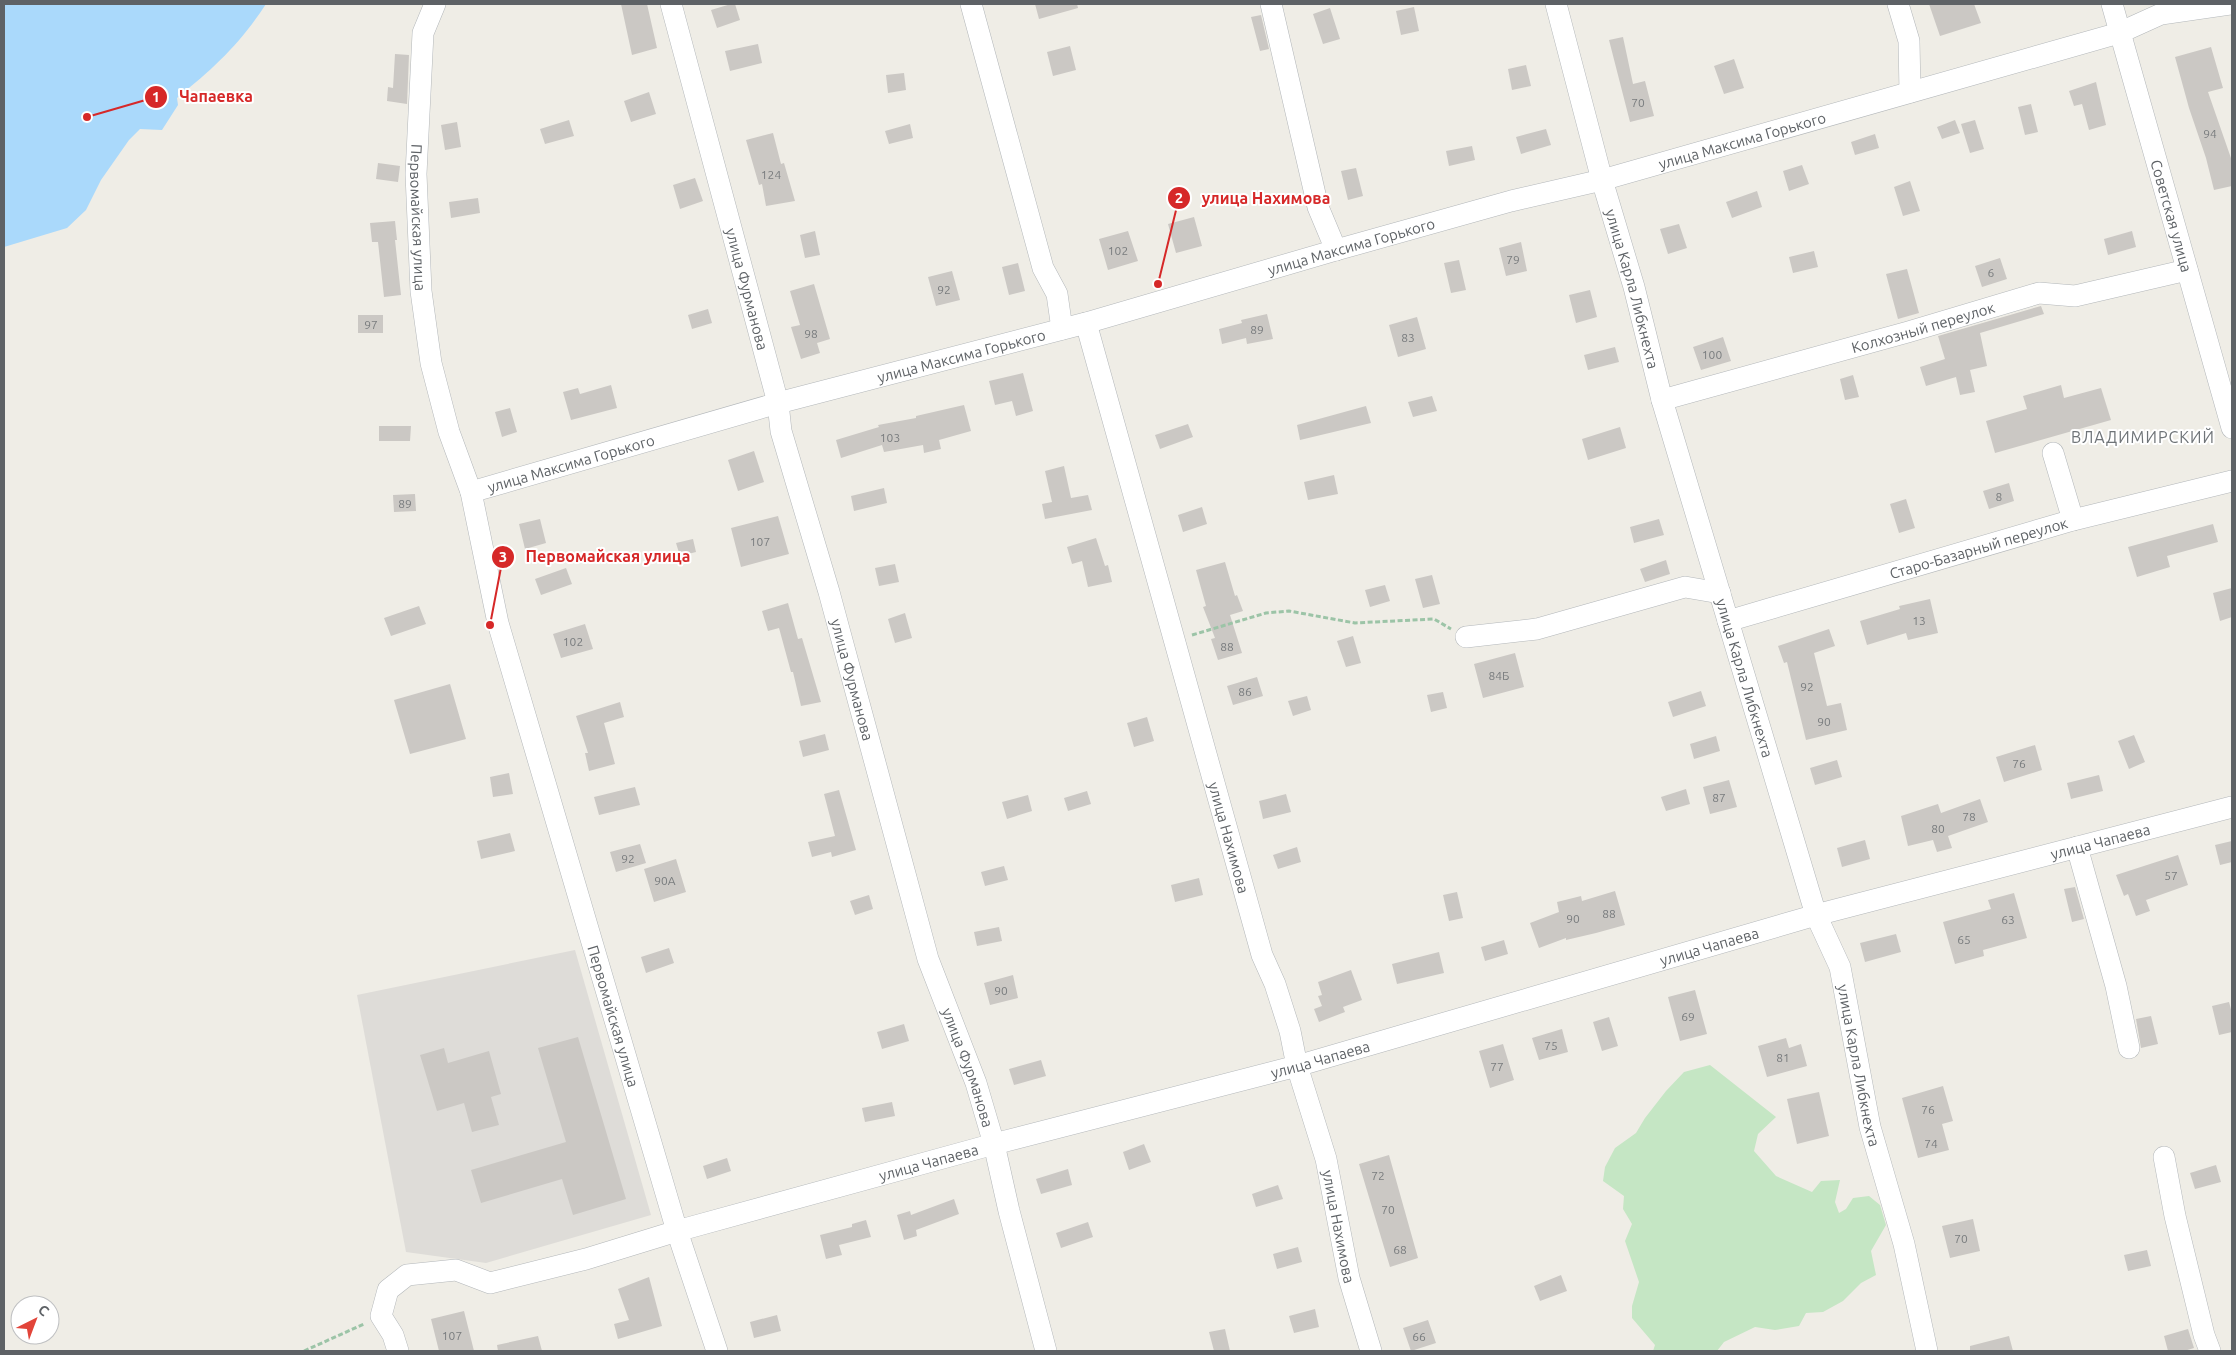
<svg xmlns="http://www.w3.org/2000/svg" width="2236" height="1355" font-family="Ubuntu,sans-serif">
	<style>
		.industrial { fill: #dedcd8 }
		.green { fill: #c5e6c4 }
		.water { fill: #aad9fb }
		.building { fill: #cbc8c4 }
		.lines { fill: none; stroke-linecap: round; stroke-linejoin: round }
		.minor-casing { stroke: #b3b7ba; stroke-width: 22 }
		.path { stroke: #9cc4a7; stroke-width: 3; stroke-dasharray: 5 2.5; stroke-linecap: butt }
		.minor { stroke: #fff; stroke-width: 21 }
		.labels { text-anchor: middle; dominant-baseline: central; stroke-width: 4; stroke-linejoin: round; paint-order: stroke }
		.number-label { font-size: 12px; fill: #797c7e }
		.street-label { font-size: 15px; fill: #5e6266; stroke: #fff }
		.neighbourhood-label { font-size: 16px; letter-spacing: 1px; fill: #6f7478; stroke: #fff }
		.leader { fill: none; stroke: #d62828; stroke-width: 2 }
		.callout-dot { fill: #d62828; stroke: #fff; stroke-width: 2 }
		.mark-label { font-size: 15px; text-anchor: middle; font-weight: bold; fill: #fff }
		.callout-label { font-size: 16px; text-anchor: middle; font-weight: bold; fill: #d62828; stroke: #fff; stroke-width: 4; stroke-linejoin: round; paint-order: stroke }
	</style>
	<rect width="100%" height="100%" fill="#efede6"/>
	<path class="industrial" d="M575 950 651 1215 486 1263 406 1252 357 995Z"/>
	<path class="green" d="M1710 1065 1776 1117 1758 1134 1754 1151 1776 1176 1812 1192 1821 1181 1840 1180 1835 1202 1839 1213 1846 1209 1853 1198 1869 1196 1880 1205 1886 1225 1871 1251 1876 1275 1861 1283 1843 1301 1823 1312 1806 1313 1799 1326 1775 1330 1755 1327 1724 1342 1717 1351H1653L1655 1345 1632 1318V1306L1639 1282 1625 1241 1632 1224 1623 1209 1624 1196 1603 1181 1605 1167 1615 1148 1636 1133 1645 1118 1666 1091 1684 1072Z"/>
	<path class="water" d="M4 4H266C239 45 215 67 177 98L178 105 162 130 140 129 129 140 101 180 86 210 67 228 4 247Z"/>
	<path class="building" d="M621 4H647L657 48 632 55Z
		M731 4H735L740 20 717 28 711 10Z
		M1035 4H1077L1078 8 1039 19Z
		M1929 4H1974L1981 23 1940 36Z
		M1414 7 1419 31 1401 35 1396 11Z
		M1330 8 1340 39 1323 44 1313 14Z
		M1261 15 1269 49 1260 51 1251 17Z
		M1623 37 1633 84 1645 81 1654 116 1630 122 1609 40Z
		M758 44 762 63 730 71 725 51Z
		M1070 46 1076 70 1053 76 1047 52Z
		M2211 47 2223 88 2208 92 2232 161V186L2214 190 2206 158 2189 108 2175 57Z
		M395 54 409 55 407 104 387 101 388 87 393 88Z
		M1734 59 1744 88 1724 94 1714 66Z
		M1526 65 1531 86 1512 90 1508 69Z
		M904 73 906 90 888 93 886 75Z
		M2096 82 2106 125 2089 130 2082 104 2074 106 2069 91Z
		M649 92 656 114 631 122 624 101Z
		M2031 104 2038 132 2025 135 2018 107Z
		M569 120 574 136 545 144 540 129Z
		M1955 120 1960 133 1942 139 1937 127Z
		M1975 120 1984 149 1970 153 1961 124Z
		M457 122 461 147 445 150 441 125Z
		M910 124 913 138 889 144 885 131Z
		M1546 129 1551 145 1521 154 1516 137Z
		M773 133 781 164 784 163 795 201 766 206 762 184 759 185 746 140Z
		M1875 134 1879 148 1855 155 1851 142Z
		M1472 146 1475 160 1449 166 1446 151Z
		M378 163 400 166 398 182 376 179Z
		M1802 165 1809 184 1789 191 1783 171Z
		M1356 168 1363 196 1348 200 1341 171Z
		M695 178 703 201 680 209 673 185Z
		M1910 181 1920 211 1903 216 1894 187Z
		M1757 191 1762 207 1732 218 1726 202Z
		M478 198 480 213 451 218 449 202Z
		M1194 217 1202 246 1176 253 1168 224Z
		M395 221 397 240H395L401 295 384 297 378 242H372L370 223Z
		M1679 224 1687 248 1668 254 1660 229Z
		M815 231 820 255 805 258 800 235Z
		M1128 231 1138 261 1108 270 1099 239Z
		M2132 231 2136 247 2108 255 2104 239Z
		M1521 242 1527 271 1506 276 1499 248Z
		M1814 251 1818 267 1793 273 1789 257Z
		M2000 258 2007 279 1982 287 1975 266Z
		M1459 260 1466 290 1451 293 1444 263Z
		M1018 263 1025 291 1009 295 1002 267Z
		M1907 269 1919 313 1898 319 1886 274Z
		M952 271 960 300 936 306 928 277Z
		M814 284 830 339 817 343 820 353 801 359 791 327 800 325 790 291Z
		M1590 290 1597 317 1576 323 1569 295Z
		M2041 306 2044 314 1980 333 1987 366 1970 370 1975 392 1960 395 1956 377 1926 386 1920 367 1945 359 1938 336Z
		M708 309 712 323 692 329 688 315Z
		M1267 314 1273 339 1247 344 1246 338 1222 344 1219 329 1242 323 1241 320Z
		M358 315H383V333H358Z
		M1417 317 1426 349 1398 357 1389 325Z
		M1723 337 1731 361 1701 370 1693 347Z
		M1615 347 1619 362 1588 370 1584 355Z
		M1023 373 1033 411 1016 416 1012 401 995 405 989 381Z
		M1853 375 1859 397 1845 400 1840 379Z
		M611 385 617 408 571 420 563 392 578 388 580 394Z
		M2061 385 2064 398 2101 388 2111 420 1995 453 1986 421 2027 409 2023 396Z
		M1432 396 1437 411 1413 417 1408 402Z
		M964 405 971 431 939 440 941 449 924 453 923 445 884 452 882 445 841 458 836 440 879 427 878 425 916 418V416Z
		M1366 406 1371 423 1300 440 1297 425Z
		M510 408 517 432 502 437 495 412Z
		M1188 424 1193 437 1160 449 1155 435Z
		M379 426H411L410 441H379Z
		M1620 427 1626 448 1588 460 1582 439Z
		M754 451 764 482 738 491 728 460Z
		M1064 466 1071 498 1088 495 1092 510 1045 519 1042 504 1052 502 1045 471Z
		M1334 475 1338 494 1308 500 1304 482Z
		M2009 483 2014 501 1989 509 1983 491Z
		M884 488 887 503 854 511 851 496Z
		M415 494 416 511 394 512 393 495Z
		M1906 499 1915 528 1899 533 1890 504Z
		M1202 507 1207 524 1183 532 1178 515Z
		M778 516 789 554 741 567 731 528Z
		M540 519 546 543 525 549 519 524Z
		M1659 519 1664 535 1634 543 1630 527Z
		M2213 524 2218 542 2167 556 2170 567 2137 577 2128 547Z
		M1096 538 1105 566 1108 565 1112 582 1088 587 1082 561 1072 564 1067 547Z
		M693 539 696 552 680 556 676 543Z
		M1666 560 1670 574 1645 582 1640 569Z
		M1225 562 1235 596 1237 595 1243 611 1230 615 1242 653 1218 660 1211 639 1215 638 1203 607 1206 606 1196 570Z
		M895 564 899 582 879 586 875 568Z
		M566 568 572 584 541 595 535 579Z
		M1432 575 1440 604 1423 608 1415 579Z
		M1385 585 1390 601 1370 607 1365 590Z
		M2232 588V617L2220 621 2213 593Z
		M1930 599 1938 633 1908 640 1906 633 1867 645 1860 621 1900 609 1899 606Z
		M788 603 798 639 802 638 821 702 801 706 793 672H791L779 628 768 631 762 611Z
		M419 606 426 624 391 636 384 618Z
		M905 613 912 638 895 643 888 619Z
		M585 624 593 649 561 658 553 634Z
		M1829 629 1835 646 1814 653 1827 706 1841 703 1847 730 1806 740 1787 662 1784 663 1778 646Z
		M1353 636 1361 663 1346 667 1337 641Z
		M1515 653 1524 687 1483 698 1474 664Z
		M1257 677 1263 696 1233 705 1227 686Z
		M450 684 466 739 410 754 394 700Z
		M1701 691 1706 706 1673 717 1668 702Z
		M1443 692 1447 708 1431 712 1427 695Z
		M1307 696 1311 710 1293 716 1288 701Z
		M620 702 624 717 604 723 615 764 589 771 585 753H588L576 716Z
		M1147 717 1154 741 1134 747 1127 723Z
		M825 734 829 750 803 757 799 741Z
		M2134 735 2145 762 2129 769 2118 741Z
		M1716 736 1720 751 1694 759 1690 744Z
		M2035 745 2042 770 2004 782 1996 757Z
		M1837 760 1842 777 1815 785 1810 768Z
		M509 773 513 794 493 797 490 777Z
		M2099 775 2103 791 2071 799 2067 783Z
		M1729 780 1737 807 1710 814 1703 787Z
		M635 787 640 805 599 815 594 797Z
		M1686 789 1690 804 1666 811 1661 797Z
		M839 790 856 850 832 857 831 852 812 857 808 842 835 836 824 794Z
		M1087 791 1091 804 1068 811 1064 798Z
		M1286 794 1291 812 1263 819 1259 801Z
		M1028 795 1032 811 1007 819 1002 802Z
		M1980 799 1988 822 1948 836 1952 848 1937 852 1933 840 1908 846 1901 816 1938 804 1941 813Z
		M510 833 515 851 481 859 477 841Z
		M1865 840 1870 859 1842 867 1837 848Z
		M2232 841V862L2220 865 2215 845Z
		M640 844 646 863 616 872 610 852Z
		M1297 847 1301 862 1278 869 1273 855Z
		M2178 855 2188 885 2146 900 2150 911 2136 916 2128 894 2124 896 2116 875Z
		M676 859 686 892 654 902 644 869Z
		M1004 866 1008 880 985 886 981 872Z
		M1199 878 1203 895 1175 902 1171 885Z
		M2075 887 2084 919 2072 922 2064 889Z
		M1615 891 1625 925 1596 933 1566 940V938L1539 948 1530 923 1559 912 1557 902 1581 896 1582 901Z
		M1457 892 1463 918 1449 921 1443 895Z
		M2014 893 2027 938 1983 950 1984 956 1955 964 1943 922 1991 909 1988 900Z
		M869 895 873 909 855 915 850 901Z
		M999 927 1002 941 977 946 974 932Z
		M1896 934 1901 952 1865 962 1860 943Z
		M1504 940 1508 954 1485 961 1481 947Z
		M669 948 674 963 646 973 641 957Z
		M1439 952 1444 973 1397 984 1392 964Z
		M1351 970 1362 1000 1343 1007 1345 1012 1319 1022 1314 1009 1322 1006 1318 996 1322 995 1318 982Z
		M1013 975 1018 998 990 1005 984 983Z
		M1695 990 1707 1034 1680 1041 1668 997Z
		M2229 1002 2232 1013V1032L2219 1035 2212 1006Z
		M2151 1016 2158 1044 2141 1048 2136 1019Z
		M1609 1017 1618 1046 1602 1051 1593 1022Z
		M904 1024 909 1041 882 1049 877 1032Z
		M1562 1029 1568 1052 1539 1060 1532 1038Z
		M578 1037 626 1199 573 1215 562 1179 481 1203 471 1170 566 1142 538 1048Z
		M1786 1038 1789 1048 1801 1044 1807 1066 1767 1077 1758 1046Z
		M1503 1044 1514 1080 1490 1088 1479 1051Z
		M444 1048 448 1063 489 1051 501 1094 491 1097 499 1125 472 1132 464 1103 437 1111 420 1055Z
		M1041 1060 1046 1076 1014 1085 1009 1069Z
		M1943 1086 1953 1121 1942 1124 1949 1150 1918 1158 1902 1098Z
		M1819 1092 1829 1136 1797 1144 1787 1099Z
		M892 1102 895 1116 865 1122 862 1108Z
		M1144 1144 1151 1162 1129 1170 1123 1152Z
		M1389 1155 1418 1258 1390 1267 1359 1164Z
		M727 1158 731 1171 707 1179 703 1166Z
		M2216 1165 2221 1182 2195 1189 2190 1173Z
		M1068 1169 1072 1185 1041 1194 1036 1179Z
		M1278 1185 1283 1199 1256 1207 1252 1194Z
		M954 1199 959 1214 916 1230 917 1236 904 1240 897 1215 910 1211 911 1215Z
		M1973 1219 1980 1251 1950 1258 1942 1226Z
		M866 1220 871 1237 839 1245 842 1255 826 1259 820 1235 852 1227V1224Z
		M1088 1222 1093 1237 1061 1248 1056 1233Z
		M1298 1247 1302 1262 1277 1269 1273 1254Z
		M2147 1250 2151 1266 2128 1271 2124 1255Z
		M1561 1275 1567 1291 1540 1301 1534 1286Z
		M649 1277 662 1326 618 1339 614 1324 629 1320 618 1289Z
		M1315 1309 1319 1327 1294 1333 1289 1316Z
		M464 1311 474 1351H439L431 1319Z
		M777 1315 781 1331 754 1338 750 1322Z
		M1428 1320 1436 1343 1411 1351 1403 1328Z
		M1225 1329 1230 1351H1214L1209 1332Z
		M2188 1329 2194 1348 2184 1351H2168L2164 1336Z
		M538 1336 542 1351H498L497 1345Z
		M2009 1336 2013 1351H1970V1346Z"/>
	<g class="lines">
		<defs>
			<g id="minor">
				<path id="s1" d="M435 4 423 33 416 174 421 291 431 363 449 432 471 492 498 623 677 1231 717 1351"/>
				<path id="s2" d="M671 4 778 403 781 431 829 592 928 959 976 1083 994 1144 1009 1211 1046 1351"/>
				<path d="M971 4 1043 268 1057 294 1062 329"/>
				<path d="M1271 4 1318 207 1336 250"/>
				<path id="s3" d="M1556 4 1602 180 1634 287 1662 400 1816 915 1840 967 1870 1127 1904 1244 1927 1351"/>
				<path d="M1898 4 1909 41 1910 92"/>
				<path id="s4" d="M2112 4 2232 428"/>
				<path id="s5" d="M1086 323 1262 955 1275 984 1290 1031 1297 1066 1326 1159 1349 1278 1371 1351"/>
				<path id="s6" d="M1662 400 1908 332 2039 293 2075 296 2187 270"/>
				<path d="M2053 453 2073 520"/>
				<path id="s7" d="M471 492 778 403 1086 323 1336 250 1511 201 1602 180 2119 33 2161 14 2230 4"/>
				<path id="s8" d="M1728 621 2073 520 2232 481"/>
				<path d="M1466 637 1537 629 1685 587 1720 593"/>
				<path d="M2077 847 2116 986 2129 1048"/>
				<path d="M2164 1157 2175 1216 2204 1335 2210 1351"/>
				<path id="s9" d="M398 1351 393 1335 381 1316 388 1290 407 1275 456 1270 490 1283 586 1259 677 1231 994 1144 1297 1066 1816 915 2232 807"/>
			</g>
		</defs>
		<use href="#minor" class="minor-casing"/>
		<path class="path" d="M1192 635 1266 613 1289 611 1355 623 1434 619 1451 629
			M304 1351 364 1324"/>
		<use href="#minor" class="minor"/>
	</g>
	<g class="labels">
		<g class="number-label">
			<text x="1638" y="102">70</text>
			<text x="2210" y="133">94</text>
			<text x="771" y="174">124</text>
			<text x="1118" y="250">102</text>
			<text x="1513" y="259">79</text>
			<text x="1991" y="272">6</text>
			<text x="944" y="289">92</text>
			<text x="371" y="324">97</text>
			<text x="1257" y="329">89</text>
			<text x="811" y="333">98</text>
			<text x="1408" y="337">83</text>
			<text x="1712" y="354">100</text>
			<text x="890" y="437">103</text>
			<text x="1999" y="496">8</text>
			<text x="405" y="503">89</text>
			<text x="760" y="541">107</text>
			<text x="1919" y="620">13</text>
			<text x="573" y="641">102</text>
			<text x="1227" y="646">88</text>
			<text x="1499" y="675">84Б</text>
			<text x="1807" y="686">92</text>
			<text x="1245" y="691">86</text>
			<text x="1824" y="721">90</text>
			<text x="2019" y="763">76</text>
			<text x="1719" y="797">87</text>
			<text x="1969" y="816">78</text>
			<text x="1938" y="828">80</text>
			<text x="628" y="858">92</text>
			<text x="2171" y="875">57</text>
			<text x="665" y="880">90А</text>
			<text x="1609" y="913">88</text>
			<text x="1573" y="918">90</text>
			<text x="2008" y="919">63</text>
			<text x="1964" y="939">65</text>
			<text x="1001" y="990">90</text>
			<text x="1688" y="1016">69</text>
			<text x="1551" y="1045">75</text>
			<text x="1783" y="1057">81</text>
			<text x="1497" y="1066">77</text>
			<text x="1928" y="1109">76</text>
			<text x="1931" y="1143">74</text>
			<text x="1378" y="1175">72</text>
			<text x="1388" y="1209">70</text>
			<text x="1961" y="1238">70</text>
			<text x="1400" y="1249">68</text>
			<text x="452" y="1335">107</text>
			<text x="1419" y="1336">66</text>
		</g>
		<g class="street-label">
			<text stroke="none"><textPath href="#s7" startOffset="1319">улица Максима Горького</textPath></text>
			<text stroke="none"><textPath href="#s4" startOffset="220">Советская улица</textPath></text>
			<text stroke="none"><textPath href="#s1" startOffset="216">Первомайская улица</textPath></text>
			<text stroke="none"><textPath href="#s7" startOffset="914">улица Максима Горького</textPath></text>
			<text stroke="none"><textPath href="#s3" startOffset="295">улица Карла Либкнехта</textPath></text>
			<text stroke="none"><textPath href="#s2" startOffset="295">улица Фурманова</textPath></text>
			<text stroke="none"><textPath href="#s6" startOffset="271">Колхозный переулок</textPath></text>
			<text stroke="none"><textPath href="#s7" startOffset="509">улица Максима Горького</textPath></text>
			<text stroke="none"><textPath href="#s7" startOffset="104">улица Максима Горького</textPath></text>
			<text stroke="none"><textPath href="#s8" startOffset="261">Старо-Базарный переулок</textPath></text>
			<text stroke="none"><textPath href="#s3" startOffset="700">улица Карла Либкнехта</textPath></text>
			<text stroke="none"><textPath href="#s2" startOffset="700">улица Фурманова</textPath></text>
			<text stroke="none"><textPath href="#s5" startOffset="534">улица Нахимова</textPath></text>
			<text stroke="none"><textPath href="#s9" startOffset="1846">улица Чапаева</textPath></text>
			<text stroke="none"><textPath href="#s9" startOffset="1441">улица Чапаева</textPath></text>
			<text stroke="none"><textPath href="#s1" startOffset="1041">Первомайская улица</textPath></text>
			<text stroke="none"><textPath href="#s9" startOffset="1036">улица Чапаева</textPath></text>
			<text stroke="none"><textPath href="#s3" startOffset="1105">улица Карла Либкнехта</textPath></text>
			<text stroke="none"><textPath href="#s2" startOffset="1105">улица Фурманова</textPath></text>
			<text stroke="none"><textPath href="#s9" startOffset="631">улица Чапаева</textPath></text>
			<text stroke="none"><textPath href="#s5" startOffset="939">улица Нахимова</textPath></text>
		</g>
		<g class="neighbourhood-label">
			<text x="2143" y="437">ВЛАДИМИРСКИЙ</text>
		</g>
	</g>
	<path class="leader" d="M87 117L156 97M1158 284L1179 198M490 625L503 557"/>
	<g class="callout-dot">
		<circle cx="87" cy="117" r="5"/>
		<circle cx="1158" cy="284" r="5"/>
		<circle cx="490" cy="625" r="5"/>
		<circle cx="156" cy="97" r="12"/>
		<circle cx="1179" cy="198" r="12"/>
		<circle cx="503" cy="557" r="12"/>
	</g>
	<g class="mark-label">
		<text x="156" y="102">1</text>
		<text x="1179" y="203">2</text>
		<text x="503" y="562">3</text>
	</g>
	<g class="callout-label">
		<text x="216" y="102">Чапаевка</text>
		<text x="1266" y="204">улица Нахимова</text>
		<text x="608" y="562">Первомайская улица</text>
	</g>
	<rect width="2236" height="1355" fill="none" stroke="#5e6266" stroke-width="10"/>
	<g transform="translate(35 1320) rotate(42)"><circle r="24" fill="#ffffff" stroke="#bfc0c2"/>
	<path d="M0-4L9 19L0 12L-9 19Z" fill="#e24439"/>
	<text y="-8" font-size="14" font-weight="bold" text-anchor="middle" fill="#5e6266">С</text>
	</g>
</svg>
